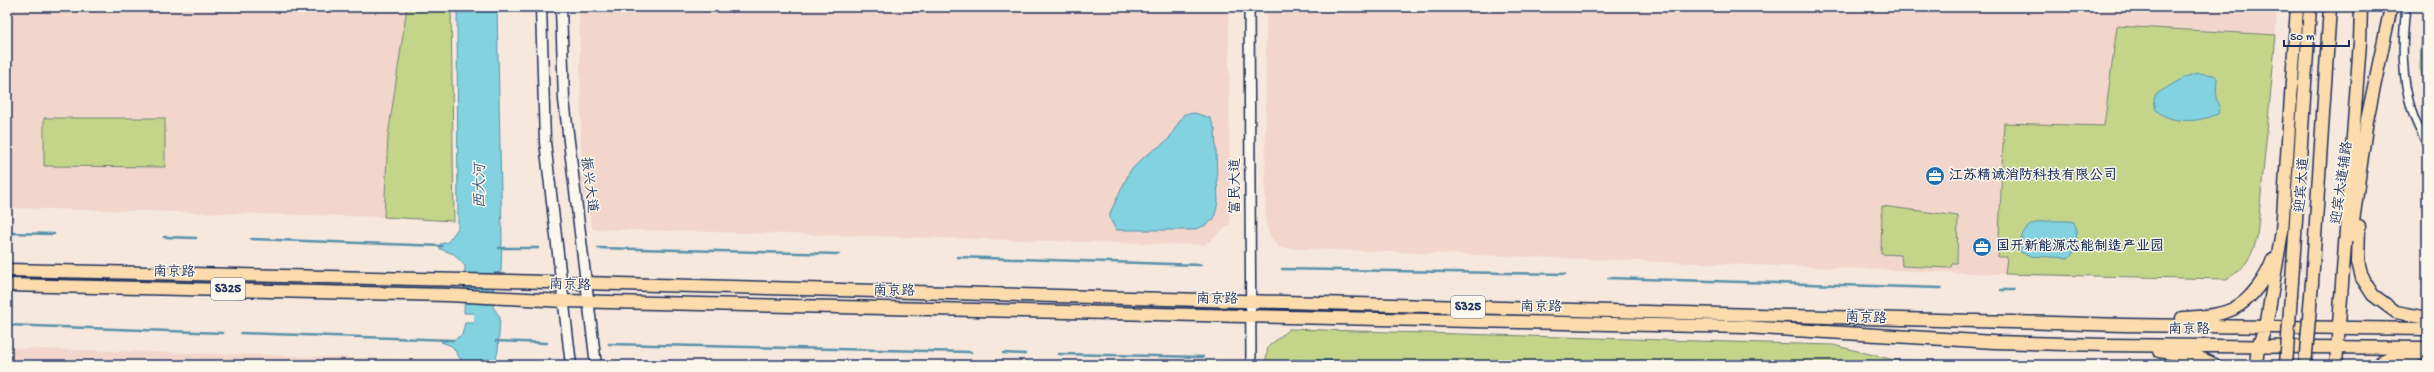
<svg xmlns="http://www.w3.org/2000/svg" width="2434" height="372" font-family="'Gochi Hand','LXGW WenKai TC',sans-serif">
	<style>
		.built { fill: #f2d6cb }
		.green { fill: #c4d58a; stroke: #708274 }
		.water { fill: #83d2df; stroke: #5991ab }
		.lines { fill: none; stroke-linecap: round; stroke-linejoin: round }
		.stream { stroke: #5991ab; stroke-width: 2.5 }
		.river { stroke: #83d2df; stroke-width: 16 }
		.minor-casing { stroke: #1b2f5e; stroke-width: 10 }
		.tertiary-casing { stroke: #1b2f5e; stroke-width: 12 }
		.secondary-casing { stroke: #1b2f5e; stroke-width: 13 }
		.primary-casing { stroke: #1b2f5e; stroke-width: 15 }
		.trunk-casing { stroke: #1b2f5e; stroke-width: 15 }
		.minor { stroke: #fbf7ec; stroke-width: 7 }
		.tertiary { stroke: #fbf7ec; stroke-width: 9 }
		.secondary { stroke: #fbf7ec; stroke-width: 10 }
		.primary { stroke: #fcdcac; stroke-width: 12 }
		.trunk { stroke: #fcdcac; stroke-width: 12 }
		.trunk-bridge-casing { stroke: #1b2f5e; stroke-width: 15; stroke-linecap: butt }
		.trunk-bridge { stroke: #fcdcac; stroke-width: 12 }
		.labels { text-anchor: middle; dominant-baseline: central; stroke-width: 3; stroke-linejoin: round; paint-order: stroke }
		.shield { fill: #fbf7ec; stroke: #5e6b89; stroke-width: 1 }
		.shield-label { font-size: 13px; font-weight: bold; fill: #1b2f5e }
		.poi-label { font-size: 14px; font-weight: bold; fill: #1b2f5e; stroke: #fbf7ec; text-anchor: start }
		.street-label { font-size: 14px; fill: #1b2f5e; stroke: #fbf7ec }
		.water-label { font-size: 15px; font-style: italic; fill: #35587e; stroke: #fbf7ec }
	</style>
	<rect width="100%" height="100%" fill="#f7e8dd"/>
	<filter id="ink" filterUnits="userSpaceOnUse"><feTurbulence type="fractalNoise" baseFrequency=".025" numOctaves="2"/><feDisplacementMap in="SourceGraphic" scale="8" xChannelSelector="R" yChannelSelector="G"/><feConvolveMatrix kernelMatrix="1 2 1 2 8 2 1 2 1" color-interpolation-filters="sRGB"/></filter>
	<g filter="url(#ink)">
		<path class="built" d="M7 7H407L388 136 384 217 7 208Z
			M579 7H1229L1230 224 1205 245 593 229 582 189Z
			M1266 7H2277L2276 35 2117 26 2083 277 1279 248 1270 236 1265 221Z
			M7 348 442 360V365H7Z"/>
		<path class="green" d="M407 7H451L454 221 384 217 388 136Z
			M2423 7H2427V96L2420 68Z
			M2117 26 2276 35 2257 237C2252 257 2245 269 2226 279L2005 274 2007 257H1998L2004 123 2104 126Z
			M44 118H165V167L44 166Z
			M1882 206 1958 216 1957 263H1953L1950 268 1902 266 1901 255 1881 254Z
			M1289 329 1833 345 1894 360 2088 365H1265L1268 347Z"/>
		<path class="water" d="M457 7H497L502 238 501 272 494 273 493 307 500 317 498 351 494 365H461V360L452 346 441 342 455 339 462 335 465 323H474L487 316 485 313H464L465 266 454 254 440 249V244L448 242 458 228Z
			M2198 73 2214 75 2217 78 2216 98 2220 106 2218 114C2199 122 2172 125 2156 110L2154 99 2156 94C2167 88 2187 74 2198 73Z
			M1195 113 1210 118 1215 129 1218 202 1214 219 1206 225 1193 230H1116L1110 219V213L1130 171 1144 157 1168 140 1184 114Z
			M2069 221 2074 222C2078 230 2077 252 2069 258L2028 256 2019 251C2021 217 2042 221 2069 221Z"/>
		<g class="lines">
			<path class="stream" d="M7 233 54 234
				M164 237 196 238
				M251 239 442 246
				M499 248H538
				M598 248 839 254
				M957 257 1201 265
				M1282 269 1565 274
				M1608 278 1941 288
				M2001 290H2014
				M7 325 223 333
				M241 333 453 340
				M496 341 547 343
				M609 344 971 352
				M1003 353 1025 354
				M1059 354 1203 357
				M1293 360 1462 365"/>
			<path class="river" d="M482 293V365"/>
			<defs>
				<path id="minor" d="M2406 7C2402 42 2401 77 2412 111 2415 123 2422 134 2427 145"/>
				<path id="tertiary" d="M1249 7 1251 365"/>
				<path id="secondary" d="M541 7 545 142 571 365
					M561 7 564 100 596 365"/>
				<path id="primary" d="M2359 226 2358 262 2362 278 2373 295 2396 312 2427 318
					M2351 236 2367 120 2391 7
					M7 270 509 281 2124 325 2427 329
					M7 285 448 295 564 301 1745 327 1994 342 2105 345 2427 348
					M2182 318C2199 317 2217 316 2233 309 2251 300 2267 277 2273 259
					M2159 351 2200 358 2215 365
					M2256 365 2258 346 2266 327 2282 231 2297 7
					M2377 365C2389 357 2404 355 2418 355"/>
				<path id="trunk" d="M2292 281 2310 7
					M2312 283 2330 7
					M2336 365 2360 42 2361 7"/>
			</defs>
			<use href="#minor" class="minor-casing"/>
			<use href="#tertiary" class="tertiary-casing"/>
			<use href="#secondary" class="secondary-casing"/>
			<use href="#primary" class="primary-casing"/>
			<use href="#trunk" class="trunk-casing"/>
			<use href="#minor" class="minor"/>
			<use href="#tertiary" class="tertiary"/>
			<use href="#secondary" class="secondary"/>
			<use href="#primary" class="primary"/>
			<use href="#trunk" class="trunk"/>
			<defs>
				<path id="trunk-bridge" d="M2286 365 2292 281
					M2305 365 2312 283"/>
			</defs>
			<use href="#trunk-bridge" class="trunk-bridge-casing"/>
			<use href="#trunk-bridge" class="trunk-bridge"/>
		</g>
	</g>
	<defs>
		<symbol id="office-disc" viewBox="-11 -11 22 22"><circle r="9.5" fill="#1f6fb2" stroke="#fbf7ec"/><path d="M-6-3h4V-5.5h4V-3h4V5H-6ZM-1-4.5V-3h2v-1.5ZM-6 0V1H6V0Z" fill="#fff"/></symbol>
	</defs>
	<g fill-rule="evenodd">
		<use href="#office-disc" x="1924" y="165" width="22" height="22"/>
		<use href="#office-disc" x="1971" y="236" width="22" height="22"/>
	</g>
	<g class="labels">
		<g class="shield">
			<rect x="211" y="278" width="34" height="22" rx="3"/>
			<rect x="1451" y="296" width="34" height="22" rx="3"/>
		</g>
		<g class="shield-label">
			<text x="228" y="289">S325</text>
			<text x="1468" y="307">S325</text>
		</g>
		<g class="poi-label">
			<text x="1949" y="176">江苏精诚消防科技有限公司</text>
			<text x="1996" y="247">国开新能源芯能制造产业园</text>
		</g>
		<g class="street-label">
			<text transform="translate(2343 183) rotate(-82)">迎宾大道辅路</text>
			<text transform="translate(588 185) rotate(83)">振兴大道</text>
			<text transform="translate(2303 185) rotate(-86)">迎宾大道</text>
			<text transform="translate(1236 186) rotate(-90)">富民大道</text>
			<text transform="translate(174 273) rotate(1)">南京路</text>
			<text transform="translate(570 286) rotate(2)">南京路</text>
			<text transform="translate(894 292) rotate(1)">南京路</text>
			<text transform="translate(1217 300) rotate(1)">南京路</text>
			<text transform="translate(1541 308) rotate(1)">南京路</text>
			<text transform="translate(1866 319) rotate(3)">南京路</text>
			<text x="2189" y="330">南京路</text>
		</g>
		<g class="water-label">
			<text transform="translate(481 186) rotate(-90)">西大河</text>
		</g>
	</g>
	<rect width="2434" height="372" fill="none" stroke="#fbf7ec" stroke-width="24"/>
	<rect x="12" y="12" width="2410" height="348" fill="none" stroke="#1b2f5e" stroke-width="1.5" filter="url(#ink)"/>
	<path d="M2284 40v6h65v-6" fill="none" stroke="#1b2f5e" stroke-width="2"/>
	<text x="2290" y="40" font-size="12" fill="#1b2f5e" stroke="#fbf7ec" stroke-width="3" paint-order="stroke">50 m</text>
</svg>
